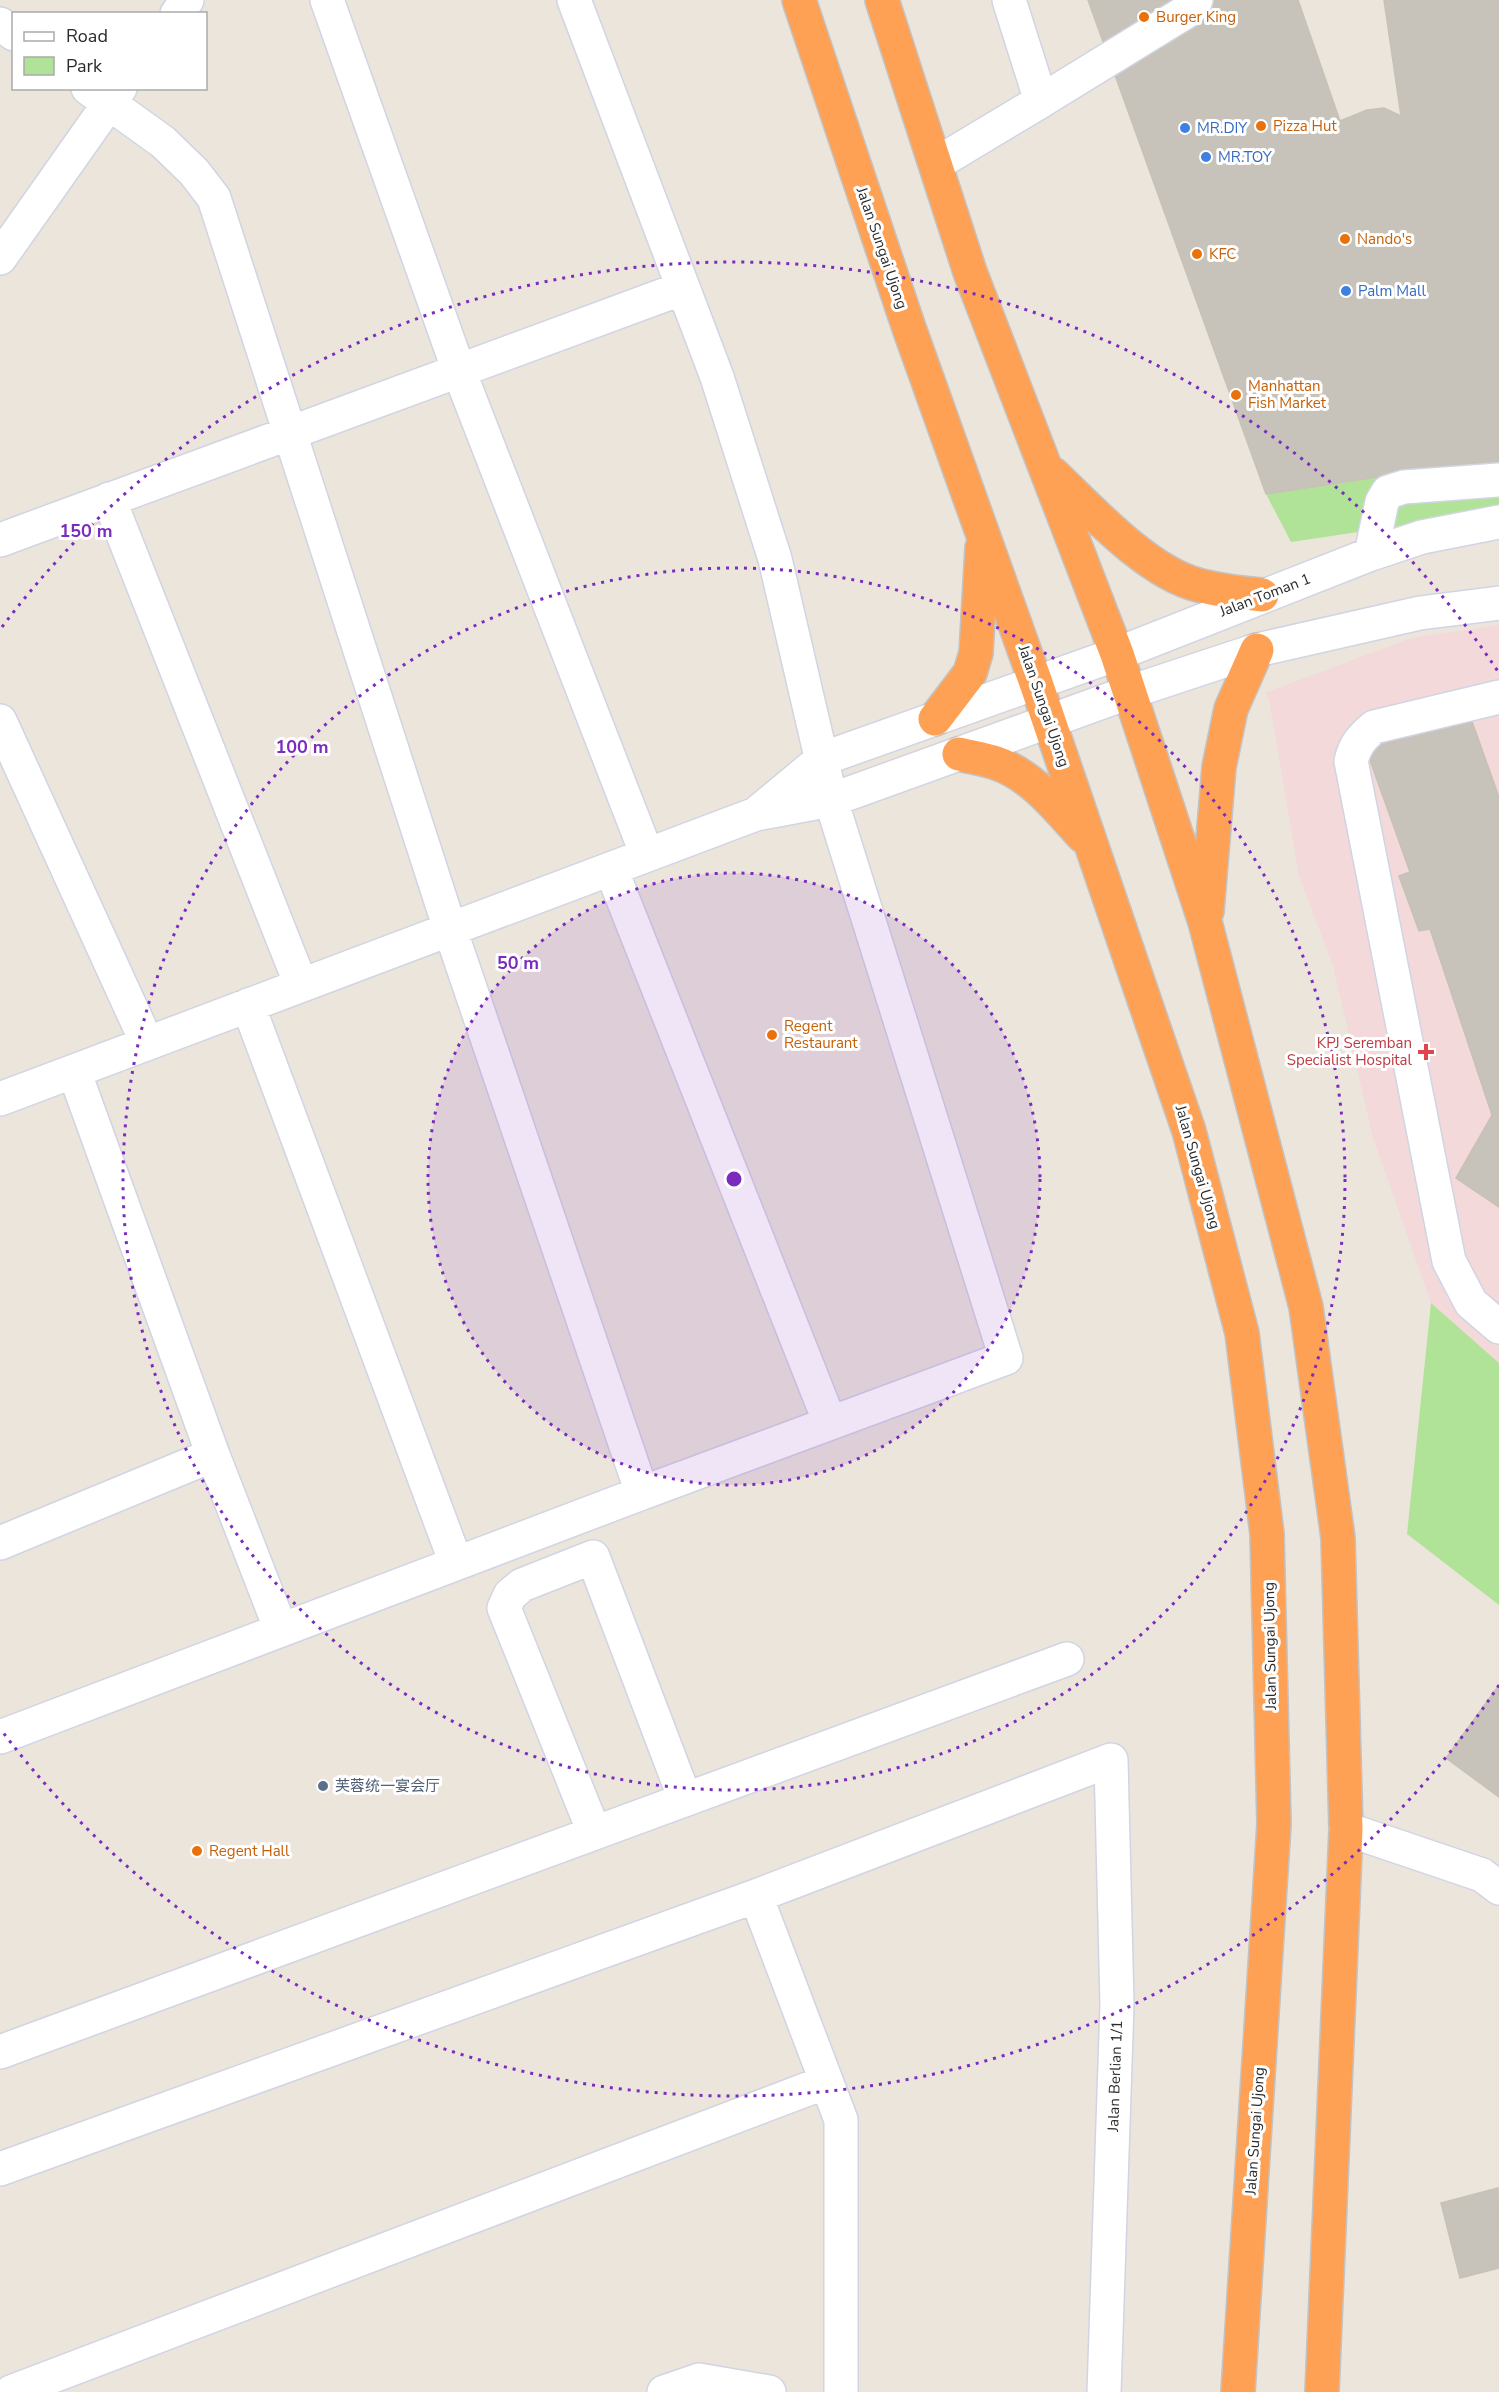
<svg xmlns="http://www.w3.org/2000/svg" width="1499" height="2392" font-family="'Nunito Sans','Noto Sans SC',sans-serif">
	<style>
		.medical { fill: #f3d9da }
		.green { fill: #b0e398 }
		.building { fill: #c7c3ba; stroke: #c8c1b5; stroke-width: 1.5 }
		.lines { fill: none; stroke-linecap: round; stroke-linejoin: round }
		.minor-casing { stroke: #d1d4e3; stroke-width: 36 }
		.highway-casing { stroke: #c3c3c3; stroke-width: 36 }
		.minor { stroke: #fff; stroke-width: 33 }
		.highway { stroke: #ffa154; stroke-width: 33 }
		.ring { fill: none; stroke: #7b2cbf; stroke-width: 3; stroke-dasharray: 3 6 }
		.food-dot { fill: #e8710a; stroke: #fff; stroke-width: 2 }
		.shop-dot { fill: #3f7fe0; stroke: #fff; stroke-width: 2 }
		.health-dot { fill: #e0444e; stroke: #fff; stroke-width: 2 }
		.service-dot { fill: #5c6f8a; stroke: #fff; stroke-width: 2 }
		.labels { text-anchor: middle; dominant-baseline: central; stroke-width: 6; stroke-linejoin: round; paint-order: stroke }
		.food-label { font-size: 15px; fill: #c56008; stroke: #fff; text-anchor: start }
		.shop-label { font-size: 15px; fill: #366cbe; stroke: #fff; text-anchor: start }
		.street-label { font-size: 15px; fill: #2a2a2a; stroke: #fff }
		.health-label { font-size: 15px; fill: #be3a42; stroke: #fff; text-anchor: end }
		.service-label { font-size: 15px; fill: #4e5e75; stroke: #fff; text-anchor: start }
		.centre { fill: #7b2cbf; stroke: #fff; stroke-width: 3 }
		.ring-label { font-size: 18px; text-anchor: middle; font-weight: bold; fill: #7b2cbf; stroke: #fff; stroke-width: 6; stroke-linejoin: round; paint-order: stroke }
	</style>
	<rect width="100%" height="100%" fill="#ece5dc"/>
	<path class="medical" d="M1499 625V1363L1431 1303 1373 1138 1333 966 1299 876 1269 700 1265 693 1411 638Z"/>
	<path class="green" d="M1499 462V511L1291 542 1266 494 1461 464Z
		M1431 1303 1499 1363V1605L1407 1534Z"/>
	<path class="building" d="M1088 0H1298L1340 121 1367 110 1384 108 1401 116 1384 0H1499V462L1461 464 1266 494Z
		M1470 716 1499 797V1207L1456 1178 1492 1115 1430 929 1419 931 1399 876 1410 872 1366 749Z
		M1499 1685V1797L1446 1758Z
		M1498 2188 1499 2268 1460 2278 1441 2203Z"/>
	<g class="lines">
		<defs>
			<path id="minor" d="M327 0 459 371 647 855
				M177 14 187 0
				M0 24 14 34
				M88 88 163 142 194 172 214 198 450 929 642 1493 1006 1358 831 800 775 559 717 377 574 0
				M1041 101 1189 10 1196 0
				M936 164 1041 101 1009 0
				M0 258 120 88
				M109 499 301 985
				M0 540 683 288
				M1371 554 1382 502 1388 492 1404 487 1499 480
				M1499 697 1374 727C1361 738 1355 745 1351 761L1449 1261 1471 1303 1499 1327
				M0 721 147 1043
				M757 813 822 759 1117 654 1371 554 1422 537 1499 522
				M611 869 830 1423
				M248 1005 456 1563
				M0 1099 756 814 831 800 1130 692 1257 650 1420 613 1499 603
				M213 1455 281 1630
				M0 1543 213 1455 74 1071
				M0 1737 642 1493
				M1346 1829 1482 1875 1499 1888
				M594 1832 504 1608 510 1595 522 1585 593 1557 685 1799
				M756 1896 841 2120V2392
				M0 2052 1067 1659
				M0 2169 756 1896 1111 1760 1117 2004 1104 2392
				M11 2392 826 2082
				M664 2392 699 2380 769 2392"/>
			<path id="highway" d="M799 0 909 328 1036 683 1189 1131 1242 1333 1267 1534 1274 1824 1238 2392
				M882 0 970 272 1117 654 1205 922 1306 1307 1338 1538 1346 1829 1322 2392
				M1053 474C1091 510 1147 572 1198 585 1219 591 1241 593 1262 595
				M935 719 970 673 976 653 982 548
				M959 754C971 757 984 759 996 763 1032 775 1057 808 1083 836
				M1207 911 1219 767 1231 709 1257 650"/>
		</defs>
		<use href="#minor" class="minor-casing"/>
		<use href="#highway" class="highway-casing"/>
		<use href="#minor" class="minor"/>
		<use href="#highway" class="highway"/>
	</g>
	<circle cx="734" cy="1179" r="306" fill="#7b2cbf" fill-opacity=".12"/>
	<g class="ring">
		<circle cx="734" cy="1179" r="306"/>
		<circle cx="734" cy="1179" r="611"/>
		<path d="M1499 1685A917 917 0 0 1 2 1731M2 627A917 917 0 0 1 1499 673"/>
	</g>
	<g class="food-dot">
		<circle cx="1144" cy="17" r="6"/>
		<circle cx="1261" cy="126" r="6"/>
		<circle cx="1345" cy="239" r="6"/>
		<circle cx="1197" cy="254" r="6"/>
		<circle cx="1236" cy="395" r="6"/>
		<circle cx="772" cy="1035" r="6"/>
		<circle cx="197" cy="1851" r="6"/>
	</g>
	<g class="shop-dot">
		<circle cx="1185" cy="128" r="6"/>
		<circle cx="1206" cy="157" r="6"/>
		<circle cx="1346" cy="291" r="6"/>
	</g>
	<path class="health-dot" d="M1423 1043h6v6h6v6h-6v6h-6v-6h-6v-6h6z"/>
	<circle class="service-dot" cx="323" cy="1786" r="6"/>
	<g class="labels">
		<g class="food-label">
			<text x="1156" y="17">Burger King</text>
			<text x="1273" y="126">Pizza Hut</text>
			<text x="1357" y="239">Nando's</text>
			<text x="1209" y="254">KFC</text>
			<text x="1248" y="386">Manhattan<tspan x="1248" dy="17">Fish Market</tspan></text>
			<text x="784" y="1026">Regent<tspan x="784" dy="17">Restaurant</tspan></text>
			<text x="209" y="1851">Regent Hall</text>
		</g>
		<g class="shop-label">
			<text x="1197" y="128">MR.DIY</text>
			<text x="1218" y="157">MR.TOY</text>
			<text x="1358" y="291">Palm Mall</text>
		</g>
		<g class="street-label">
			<text transform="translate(882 248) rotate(71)">Jalan Sungai Ujong</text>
			<text transform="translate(1265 595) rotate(-21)">Jalan Toman 1</text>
			<text transform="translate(1044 706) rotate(71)">Jalan Sungai Ujong</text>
			<text transform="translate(1198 1167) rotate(74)">Jalan Sungai Ujong</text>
			<text transform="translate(1270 1646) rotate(-91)">Jalan Sungai Ujong</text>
			<text transform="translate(1115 2076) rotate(-88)">Jalan Berlian 1/1</text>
			<text transform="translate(1255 2131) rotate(-86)">Jalan Sungai Ujong</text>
		</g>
		<g class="health-label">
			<text x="1412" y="1043">KPJ Seremban<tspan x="1412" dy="17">Specialist Hospital</tspan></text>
		</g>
		<g class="service-label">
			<text x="335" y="1786">芙蓉统一宴会厅</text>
		</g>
	</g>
	<circle cx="734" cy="1179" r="9" class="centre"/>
	<g class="ring-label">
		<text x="86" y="537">150 m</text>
		<text x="302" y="753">100 m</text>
		<text x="518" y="969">50 m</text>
	</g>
	<rect x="12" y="12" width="195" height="78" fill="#ffffff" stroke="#aaaaaa" stroke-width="1.5"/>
	<rect x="24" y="32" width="30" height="9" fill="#ffffff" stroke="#aaaaaa" stroke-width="1.5"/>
	<text x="66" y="42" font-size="18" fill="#2a2a2a">Road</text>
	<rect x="24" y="57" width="30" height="18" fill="#b0e398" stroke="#aaaaaa" stroke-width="1.5"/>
	<text x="66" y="72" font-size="18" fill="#2a2a2a">Park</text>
</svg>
